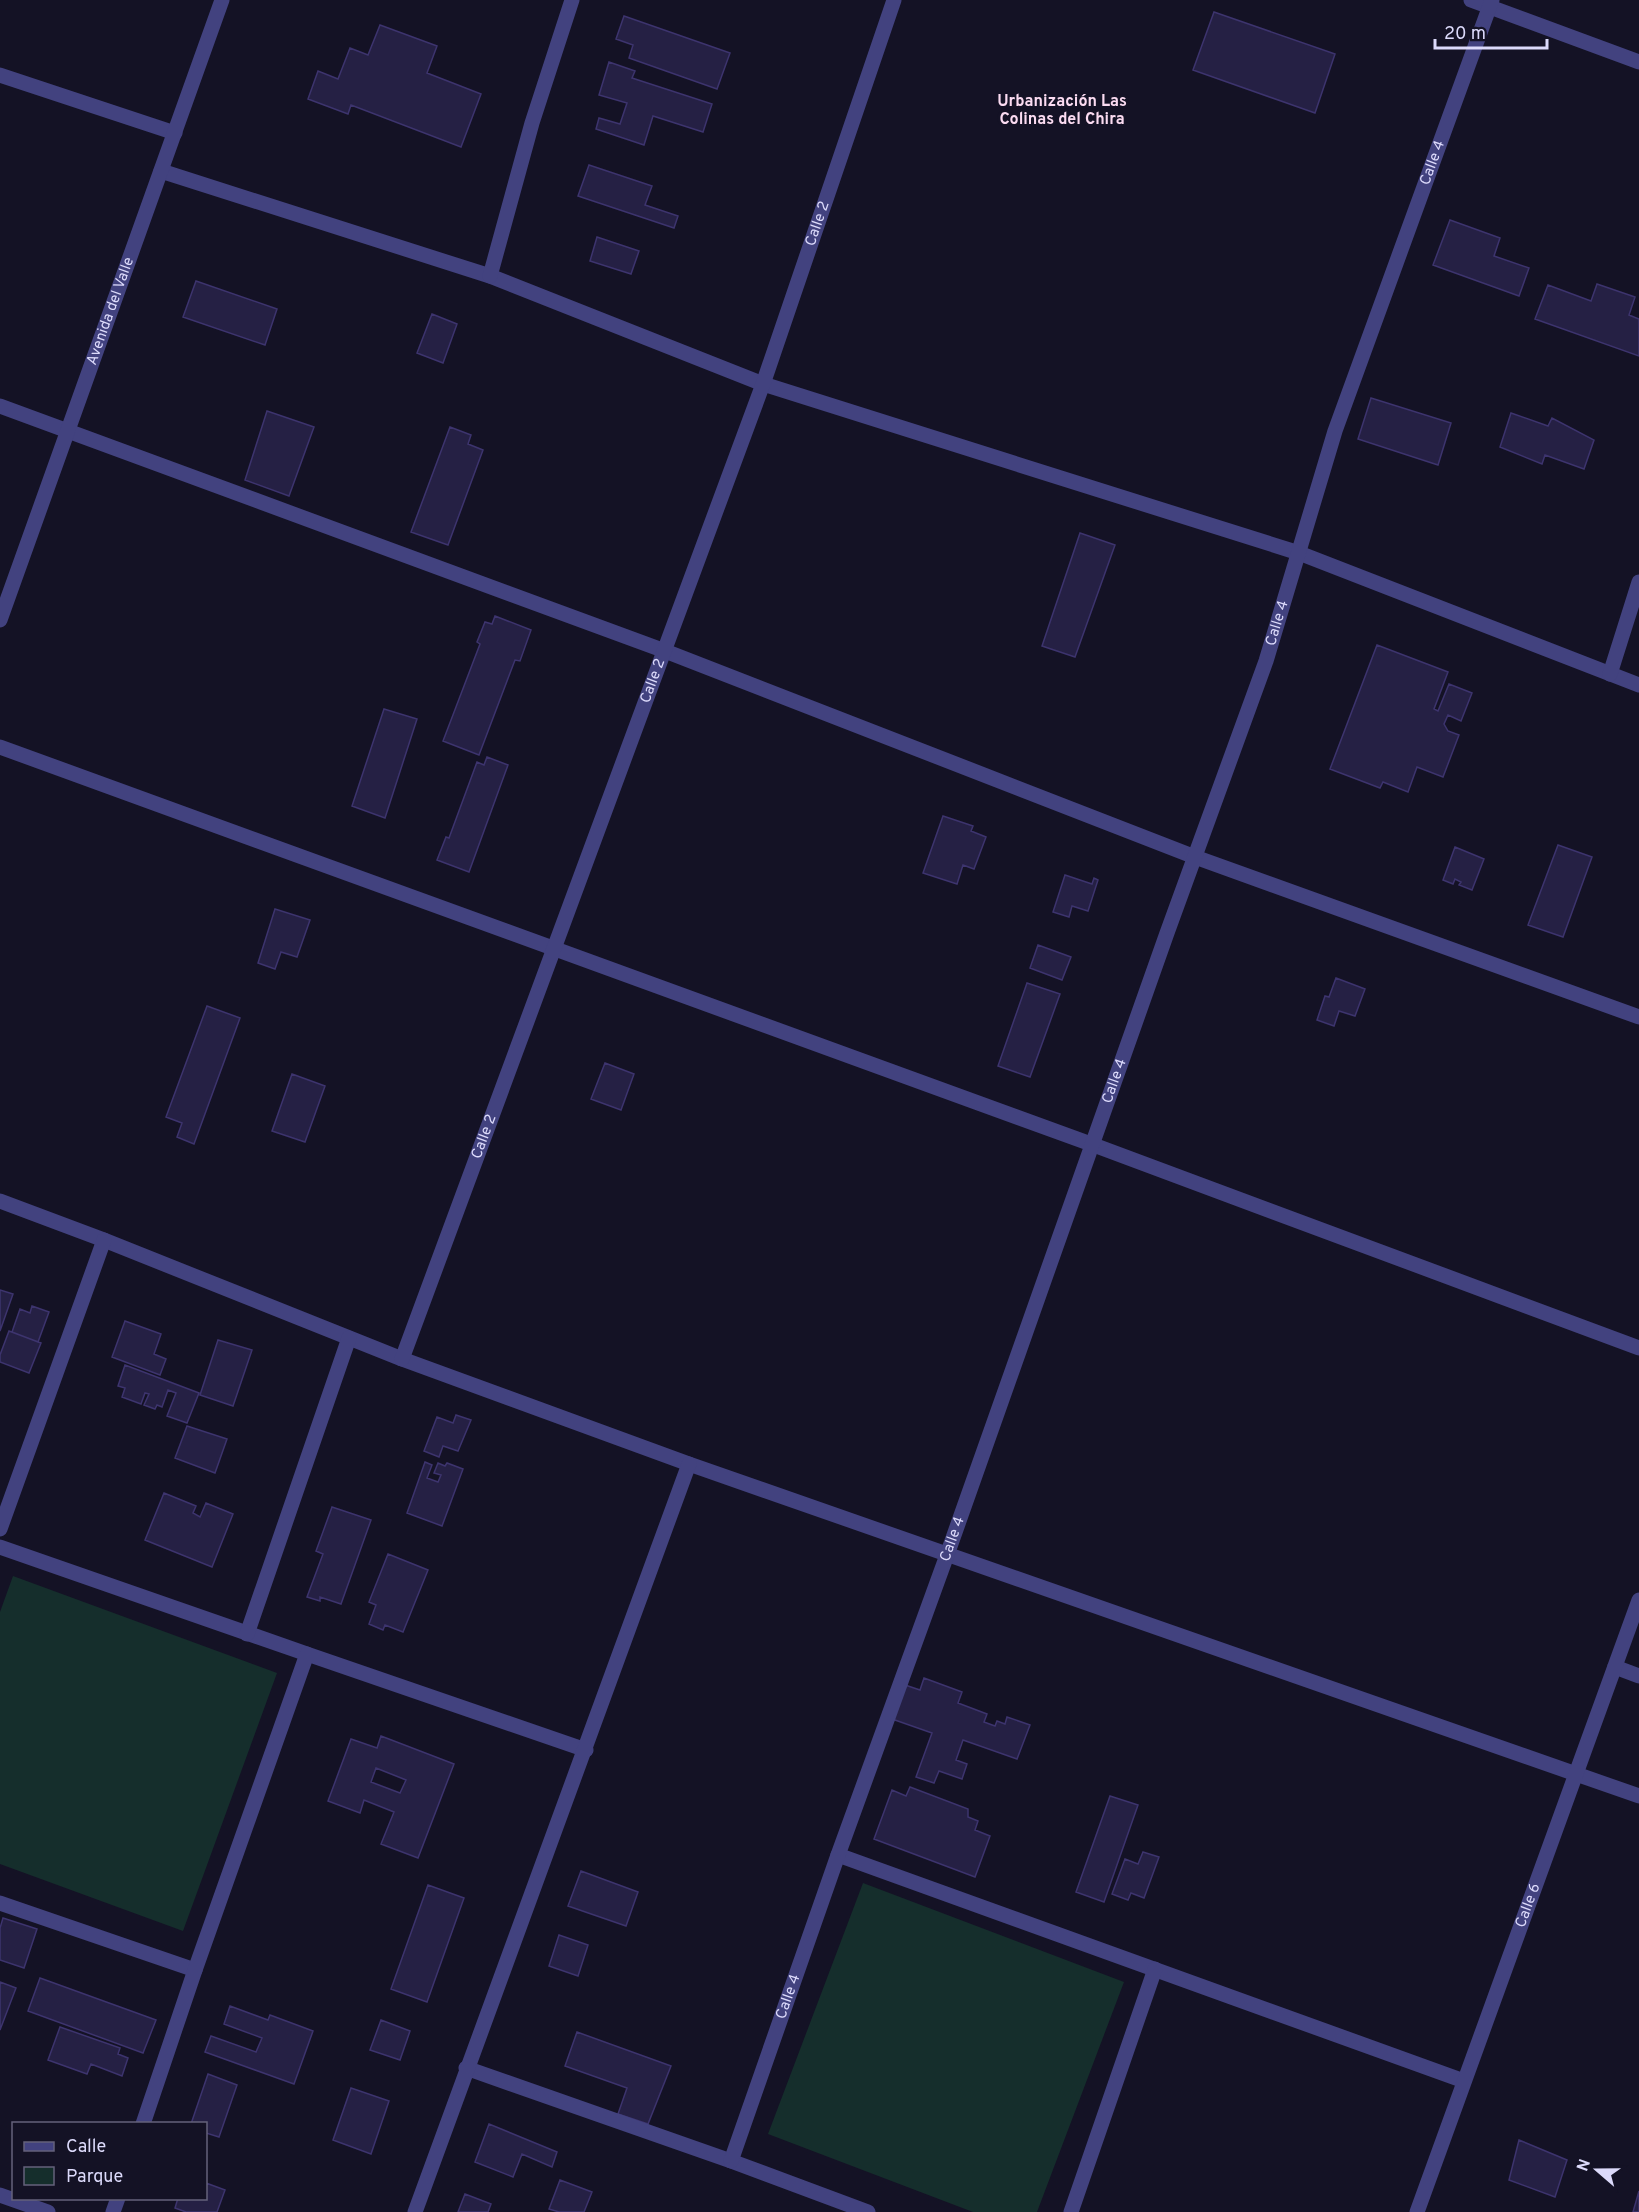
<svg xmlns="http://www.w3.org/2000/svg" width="1639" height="2212" font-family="Overpass,sans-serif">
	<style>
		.green { fill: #152e2c }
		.building { fill: #252044; stroke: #3d346e; stroke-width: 1.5; fill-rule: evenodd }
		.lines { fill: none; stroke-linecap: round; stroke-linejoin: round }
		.street { stroke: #42427f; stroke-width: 15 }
		.labels { text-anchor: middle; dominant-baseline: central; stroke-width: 6; stroke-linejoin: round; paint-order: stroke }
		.street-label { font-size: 15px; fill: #dcdafb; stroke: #141225 }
		.neighbourhood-label { font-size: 16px; font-weight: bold; fill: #fbdbf1; stroke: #141225 }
	</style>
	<rect width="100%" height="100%" fill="#141225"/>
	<path class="green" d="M13 1576 277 1673 183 1931 0 1864V1612Z
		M863 1883 1124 1982 1037 2212H973L768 2134Z"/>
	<path class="building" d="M1214 12 1335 54 1315 113 1193 70Z
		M624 16 730 53 717 89 629 58 633 45 616 39Z
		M380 25 437 46 427 73 481 94 461 147 351 105 348 114 308 99 318 71 338 79 350 48 368 55Z
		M609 62 635 71 632 78 712 104 703 132 653 116 644 145 596 129 599 118 620 124 627 103 599 95Z
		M589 165 652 186 645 205 678 216 674 228 578 196Z
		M1450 220 1500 238 1494 256 1529 268 1519 296 1433 265Z
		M597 237 639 251 631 274 590 261Z
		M196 281 277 309 265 345 183 317Z
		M1597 284 1635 297 1629 315 1639 319V356L1535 319 1548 285 1591 301Z
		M432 314 457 324 443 363 417 353Z
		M1371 398 1451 423 1438 465 1358 439Z
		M267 411 314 427 289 496 245 480Z
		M1511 413 1548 426 1552 418 1594 440 1584 469 1545 455 1542 464 1500 447Z
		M450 427 471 435 468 444 483 450 448 545 411 532Z
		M1080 533 1115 545 1075 657 1042 646Z
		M495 616 531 630 520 661 515 660 479 755 443 741 480 644 477 642 485 622 492 624Z
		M1377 645 1448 672 1434 709 1438 711 1449 684 1472 693 1461 721 1448 715 1444 724 1448 731 1459 735 1443 777 1417 767 1408 792 1383 782 1380 788 1330 769Z
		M384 709 417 719 385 818 352 806Z
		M487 757 508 765 469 872 437 860 446 837 449 838 477 762 484 765Z
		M943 816 973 826 971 831 986 837 974 869 963 865 957 884 923 873Z
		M1558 845 1592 857 1563 937 1528 925Z
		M1455 847 1484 859 1472 890 1459 885 1461 882 1455 879 1453 884 1443 880Z
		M1065 875 1092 884 1094 878 1098 880 1088 911 1072 906 1069 917 1053 912Z
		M275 909 310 920 297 957 281 952 275 969 258 963Z
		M1038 945 1071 957 1062 980 1030 968Z
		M1336 978 1365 989 1355 1016 1339 1011 1334 1026 1317 1020 1325 996 1329 997Z
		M1027 983 1060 994 1030 1077 998 1066Z
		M207 1006 240 1018 194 1144 177 1137 182 1123 166 1117Z
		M605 1063 634 1074 621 1110 591 1099Z
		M292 1074 325 1086 305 1142 272 1131Z
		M0 1290 13 1294 0 1331Z
		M32 1306 49 1312 38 1342 12 1332 20 1309 30 1313Z
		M125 1321 161 1334 154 1354 166 1359 160 1375 112 1357Z
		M9 1331 41 1343 29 1373 0 1362V1355Z
		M218 1340 252 1350 233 1406 200 1395Z
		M125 1365 199 1393 187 1423 167 1416 176 1393 168 1390 162 1407 157 1405 155 1409 144 1405 149 1394 145 1393 141 1404 122 1397 125 1388 118 1386Z
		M456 1415 471 1420 458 1451 443 1446 439 1457 424 1451 437 1417 453 1423Z
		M187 1426 227 1439 215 1473 175 1458Z
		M425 1462 432 1465 427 1478 438 1482 441 1475 434 1473 438 1463 445 1466 447 1463 463 1469 442 1526 407 1513Z
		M164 1493 196 1506 193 1513 200 1517 206 1503 233 1514 212 1567 145 1540Z
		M332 1507 371 1520 341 1604 320 1597V1601L307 1597 323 1554 316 1551Z
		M388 1554 428 1570 403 1632 385 1625 383 1630 369 1624 376 1605 369 1602Z
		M924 1678 962 1692 958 1703 987 1714 984 1722 995 1726 997 1721 1005 1724 1007 1717 1030 1725 1017 1759 963 1740 956 1760 967 1764 962 1779 939 1771 934 1783 916 1777 932 1733 892 1719 905 1685 920 1690Z
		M381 1736 454 1764 418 1858 381 1844 394 1812 364 1800 360 1813 328 1801 351 1739 377 1748ZM376 1768 406 1780 400 1793 371 1782Z
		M910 1787 968 1809V1817L978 1821 975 1830 990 1836 975 1877 874 1839 892 1790 906 1796Z
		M1110 1796 1138 1805 1104 1902 1076 1892Z
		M1143 1852 1159 1857 1144 1898 1131 1893 1128 1900 1112 1894 1125 1859 1138 1864Z
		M581 1871 638 1892 626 1926 568 1906Z
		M428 1885 464 1898 427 2002 391 1989Z
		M3 1918 37 1929 24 1968 0 1960V1928Z
		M559 1935 588 1945 578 1976 549 1966Z
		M40 1978 156 2020 143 2053 28 2011Z
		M0 1982 16 1988 0 2030Z
		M230 2006 268 2020 270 2015 313 2031 294 2084 205 2052 211 2036 256 2052 262 2038 224 2024Z
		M381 2020 410 2031 400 2060 370 2050Z
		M60 2027 120 2048 118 2054 128 2058 122 2076 91 2064 87 2074 48 2060Z
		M577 2032 671 2066 648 2124 618 2114 627 2088 565 2066Z
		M208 2074 237 2085 219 2137 206 2133V2124H191Z
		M351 2088 389 2101 371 2154 333 2140Z
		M489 2124 557 2152 552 2167 522 2154 513 2177 475 2162Z
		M1519 2140 1567 2160 1555 2197 1509 2180Z
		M560 2180 592 2192 584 2212H559L549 2209Z
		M206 2183 225 2190 217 2212H186L175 2208 178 2198H206Z
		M1639 2191V2212H1633Z
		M465 2194 491 2204 488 2212H458Z"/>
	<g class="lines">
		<g class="street">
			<path d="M1471 0 1639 62"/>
			<path d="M0 75 175 133"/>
			<path d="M161 171 490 276 763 384 1299 553 1639 685"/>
			<path d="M490 276 532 123 572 0"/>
			<path d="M0 406 665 651 1195 857 1639 1017"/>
			<path id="s1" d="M0 620 222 0"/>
			<path d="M1610 674 1639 582"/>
			<path d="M0 747 1091 1144 1639 1348"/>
			<path d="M0 1201 104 1240 402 1359 689 1464 1639 1796"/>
			<path id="s2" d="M402 1359 763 384 894 0"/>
			<path d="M0 1529 104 1240"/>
			<path d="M0 1547 307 1654"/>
			<path d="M247 1634 349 1338"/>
			<path d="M1615 1667 1639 1676"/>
			<path d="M838 1855 1464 2081"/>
			<path d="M0 1903 195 1970"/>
			<path d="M466 2068 731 2161 868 2212"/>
			<path d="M143 2124 195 1970 307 1654 586 1750"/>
			<path id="s3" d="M731 2161 838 1855 947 1555 1167 933 1266 661 1335 431 1492 0"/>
			<path d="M0 2195 48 2212"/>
			<path d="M113 2212 118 2198"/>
			<path d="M415 2212 689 1464"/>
			<path d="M1071 2212 1155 1969"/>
			<path id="s4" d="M1417 2212 1639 1600"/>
		</g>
	</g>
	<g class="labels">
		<g class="street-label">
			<text stroke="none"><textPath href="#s3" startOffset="2118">Calle 4</textPath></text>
			<text stroke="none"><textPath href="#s2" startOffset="1209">Calle 2</textPath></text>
			<text stroke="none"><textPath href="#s1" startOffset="328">Avenida del Valle</textPath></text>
			<text stroke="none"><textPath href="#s3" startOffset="1632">Calle 4</textPath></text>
			<text stroke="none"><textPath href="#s2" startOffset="723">Calle 2</textPath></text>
			<text stroke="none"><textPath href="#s3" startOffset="1146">Calle 4</textPath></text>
			<text stroke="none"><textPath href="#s2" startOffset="237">Calle 2</textPath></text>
			<text stroke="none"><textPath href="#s3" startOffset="660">Calle 4</textPath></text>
			<text stroke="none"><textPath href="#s4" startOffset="326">Calle 6</textPath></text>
			<text stroke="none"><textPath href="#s3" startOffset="174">Calle 4</textPath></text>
		</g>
		<g class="neighbourhood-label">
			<text x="1062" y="102">Urbanización Las<tspan x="1062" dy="18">Colinas del Chira</tspan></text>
		</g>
	</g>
	<rect x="12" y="2122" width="195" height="78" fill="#141225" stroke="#64627b" stroke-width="1.5"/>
	<rect x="24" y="2142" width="30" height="9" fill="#42427f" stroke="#64627b" stroke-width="1.5"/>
	<text x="66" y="2152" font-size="18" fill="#dcdafb">Calle</text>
	<rect x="24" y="2167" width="30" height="18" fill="#152e2c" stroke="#64627b" stroke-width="1.5"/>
	<text x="66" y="2182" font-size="18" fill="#dcdafb">Parque</text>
	<g transform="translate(1597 2170) rotate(290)" stroke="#141225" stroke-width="4.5" paint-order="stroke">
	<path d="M0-4.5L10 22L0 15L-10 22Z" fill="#dcdafb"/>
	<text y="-9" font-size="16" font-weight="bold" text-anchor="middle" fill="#dcdafb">N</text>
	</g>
	<path d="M1435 39v9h112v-9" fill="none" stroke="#dcdafb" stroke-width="3"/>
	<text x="1444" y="39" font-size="18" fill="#dcdafb" stroke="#141225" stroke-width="4.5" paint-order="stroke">20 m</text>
</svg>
